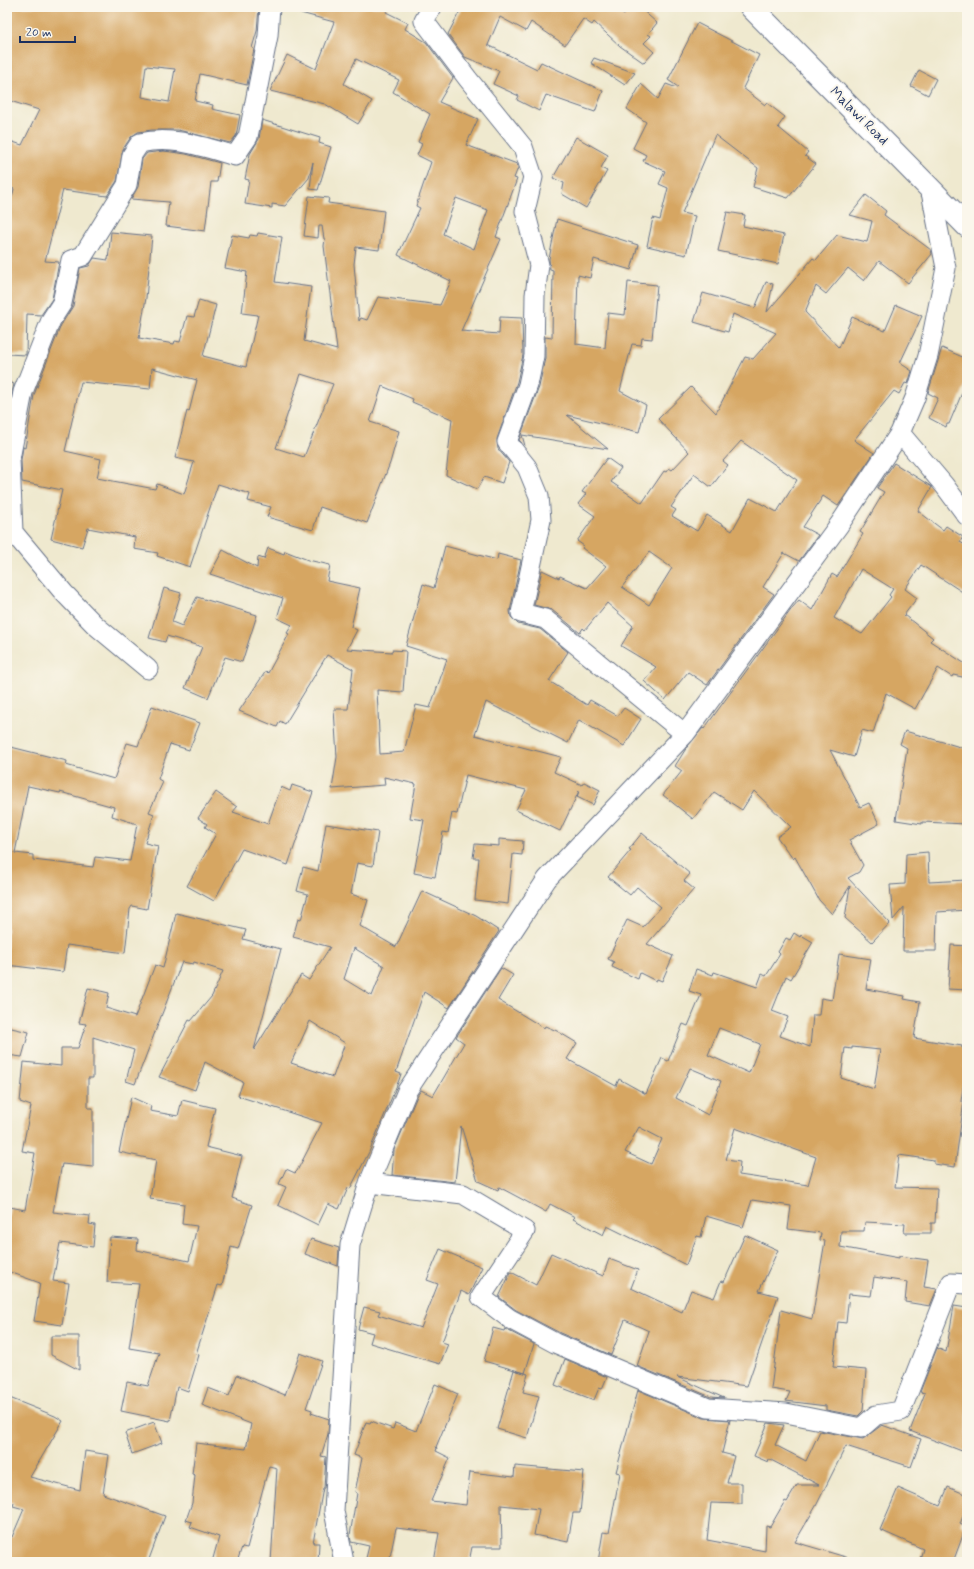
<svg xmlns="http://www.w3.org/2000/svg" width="974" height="1569" font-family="Mynerve,sans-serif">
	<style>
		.building { fill: #d6a662; fill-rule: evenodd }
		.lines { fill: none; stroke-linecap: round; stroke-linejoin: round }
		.minor-casing { stroke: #657086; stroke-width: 21 }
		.primary-casing { stroke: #657086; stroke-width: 24 }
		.minor { stroke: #fff; stroke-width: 19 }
		.primary { stroke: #fff; stroke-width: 22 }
		.labels { text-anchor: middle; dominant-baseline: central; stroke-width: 4; stroke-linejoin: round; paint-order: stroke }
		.street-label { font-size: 14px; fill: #1b2f5e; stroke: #fbf7ec }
	</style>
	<rect width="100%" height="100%" fill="#fbf7ec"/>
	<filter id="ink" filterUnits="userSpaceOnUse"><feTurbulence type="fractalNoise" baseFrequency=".025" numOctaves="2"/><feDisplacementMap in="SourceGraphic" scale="8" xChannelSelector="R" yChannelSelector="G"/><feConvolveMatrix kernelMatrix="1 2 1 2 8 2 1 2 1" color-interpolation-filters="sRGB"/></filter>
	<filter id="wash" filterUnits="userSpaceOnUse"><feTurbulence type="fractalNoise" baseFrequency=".012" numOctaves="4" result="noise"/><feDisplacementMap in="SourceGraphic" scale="16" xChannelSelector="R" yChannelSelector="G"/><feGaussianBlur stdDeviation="0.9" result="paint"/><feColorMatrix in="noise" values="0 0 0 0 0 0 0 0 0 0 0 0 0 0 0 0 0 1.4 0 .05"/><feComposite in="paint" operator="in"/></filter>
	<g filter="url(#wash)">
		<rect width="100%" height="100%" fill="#efe9cf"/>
		<g id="blocks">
			<path class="building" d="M7 7H259L257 31 252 48 254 49 247 85 200 74 195 101 213 105 212 109 240 115 236 136 230 143 178 130H152L138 132 131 137 123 149 117 181 107 196 63 190 45 261 59 262 52 299 41 315 27 314 26 355 7 354V216L14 189 7 187V140L22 145 39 110 7 100ZM146 66 175 69 169 102 142 97Z
				M297 7H388L386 12 408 23 405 29 426 42 453 78 439 102 478 119 466 145 517 164 518 168 514 178 517 179 496 237 501 239 461 331 499 334 500 317 522 318 523 355 517 382 497 439 498 449 509 462 502 483 484 477 477 489 446 475 452 419 412 402 413 399 382 386 370 422 399 431 390 463 367 523 320 507 313 530 267 517 271 507 248 501 250 494 218 484 190 567 157 556 158 553 134 549 135 537 88 528 82 547 51 539 62 490 22 482 21 460 23 447 25 448 34 395 61 325 73 306 80 268 89 266 94 258 108 260 111 232 152 236 146 298 139 338 174 344 175 341 180 342 187 316 194 317 199 300 216 305 203 356 246 367 258 315 242 313 247 272 225 268 232 235 249 238 250 235 257 236 258 233 282 237 275 282 311 287 304 341 337 350 324 246 325 239H324L322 226H319L318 238 304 236 309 196 329 198 328 203 384 211 379 250 356 247 354 264 359 321 361 318 367 320 378 297 440 305 451 281 398 255 420 208 416 206 431 162 417 155 422 144 418 142 430 114 393 92 399 80 356 59 344 84 372 101 358 124 325 104 270 91 287 55 316 69 334 22 297 12ZM456 198 488 210 474 249 443 234ZM152 368 197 380 189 412 187 411 175 458 194 462 184 494 157 484 155 489 97 478 101 459 65 451 81 382 150 389ZM301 374 333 384 304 457 276 448Z
				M462 7H613L624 15 631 7H639L657 23 648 34 651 36 644 43 654 52 644 63 620 46 594 22 592 25 583 19 565 45 531 22 526 31 500 17 488 45 537 69 541 62 603 91 595 112 546 95 539 111 517 100 519 96 493 84 499 71 465 57 448 34Z
				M697 23 759 55 743 88 765 105 767 103 785 117 778 127 808 152 805 156 816 164 788 198 753 187 758 168 715 135 682 213 695 216 686 255 647 246 653 218 660 220 668 188 659 184 665 171 643 161 646 155 633 148 646 122 627 109 641 84 658 99 666 84 677 88 678 87 668 80Z
				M594 58 635 73 625 85 591 63Z
				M919 70 936 79 928 95 911 86Z
				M262 120 320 138 319 143 331 147 318 190 310 189 313 162 309 178 285 206 272 204V208L245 204 249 180 245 179 250 154 259 139Z
				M576 137 608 155 601 168 607 171 586 208 562 194 564 183 553 178Z
				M164 151 186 154 220 163 217 182H211L205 231 166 226 169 202 131 199 138 187 142 159 147 153Z
				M866 195 886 211 884 215 931 250 932 254 908 283 879 261 864 281 848 268 826 294 816 286 805 312 839 348 852 317 885 331 896 305 922 316 900 363 912 371 908 384 905 383 899 394 894 391 854 440 874 453 838 506 823 496 803 527 818 535 799 561 784 553 763 587 774 594 707 685 688 672 665 700 644 681 656 667 621 646 633 626 607 603 585 630 583 628 580 633 552 610 534 605 542 570 559 578 560 576 587 588 606 566 582 548 584 546 577 541 595 516 578 504 586 494 582 492 607 458 621 468 611 482 642 503 664 471 666 472 669 468 672 470 689 452 658 419 691 387 716 413 745 357 753 359 776 333 733 314 728 332 694 322 703 293 755 308 766 282 773 284 767 312 813 258 816 260 837 235 867 242 872 221 850 215ZM741 441 797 480 777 512 750 498 732 531 707 515 697 531 672 516 676 510 671 507 694 474 711 487 728 465 723 461ZM649 552 672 568 649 605 622 587Z
				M727 212 745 215 743 226 784 235 778 264 718 251Z
				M557 219 638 245 631 270 594 259 590 278 578 275 576 344 605 348 608 313 625 315 628 282 657 285 652 339 642 338 641 345 632 344 620 391 646 405 639 432 567 415 608 449 522 435 525 446 519 440 539 387 545 358V337L552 338 553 270 550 269 549 259Z
				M942 348 967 359V381L949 424H947L946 427 929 418 938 398 928 393Z
				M7 381 14 384 8 411H7Z
				M894 463 932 487 918 511 943 530 946 526 963 537 960 542 967 546V595L921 565 905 589 917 598 904 615 933 638 930 641 967 665V678L953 675 952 677 938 668 915 709 886 693 873 733 862 730 854 757 830 750 860 807 869 803 879 824 849 840 863 865 859 872 848 878 890 923 872 942 845 918 850 886 832 914 819 900 795 857 793 859 777 837 791 827 754 791 742 810 714 792 693 819 663 795 682 771 675 766 687 747 703 728 704 729 793 607 799 600 812 610 832 574 837 577 863 534 860 532 884 492 877 488ZM861 569 893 589 889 595 891 597 862 634 834 618Z
				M445 546 497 560 498 554 521 560 510 611 511 617 518 624 540 629 568 652 549 681 587 705 590 700 618 716 624 708 641 719 624 746 579 720 568 743 486 702 475 735 561 757 554 772 582 785 584 782 600 790 593 805 577 797 579 791 560 831 516 810 526 790 466 775 457 814 452 813 448 833 443 832 435 877 414 873 424 820 410 818 416 784 384 777 385 785 332 789 337 757 334 709H348L353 669 327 655 285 724 280 721 277 727 239 711 266 671 268 673 289 634 287 633 292 625 277 618 283 598 210 574 223 550 257 568 258 557 264 559 268 548 284 554 285 551 308 560 330 565 327 581 360 588 351 627 357 630 347 649 392 652V650L406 651 403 692 377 690 380 754 404 752 416 705 430 708 447 659 406 646 423 584 434 588Z
				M164 588 181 593 172 622 182 626 197 597 257 615 242 662 225 657 208 698 185 688 202 647 167 636 165 642 149 638Z
				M152 706 200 723 189 750 170 744 158 779 163 782 149 812 154 814 145 843 158 846 147 909 132 906 130 909 125 953 67 945 63 972 7 965V746L67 761 66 765 114 779 127 743 138 746ZM28 786 60 793V792L114 807 112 816 137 824 130 861 95 857 93 867 33 860V855L15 853Z
				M905 731 967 749V824L922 822V824L896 820 907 748 900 744Z
				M292 785 313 792 288 865 242 849 214 901 187 886 216 834 205 827 207 824 198 818 216 792 237 807 233 812 268 824 281 787 290 791Z
				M326 824 378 832 373 866 357 863 351 894 368 900 360 926 396 947 422 891 476 916 499 931 449 1008 424 992 396 1072 401 1074 399 1080 369 1152 350 1189 348 1188 339 1209 328 1204 318 1225 278 1205 286 1187 279 1184 286 1169 295 1173 297 1171 322 1123 238 1096 243 1082 205 1062 195 1090 159 1077 189 1020 191 1021 212 996 223 971 194 962 193 964 182 962 135 1084 126 1081 134 1050 93 1037V1078H88V1108H93V1167L62 1164 53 1212 90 1216 89 1224 95 1225 93 1247 60 1243 53 1281 69 1283 62 1325 34 1321 40 1283 7 1271V1223L10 1207 25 1210 35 1153 22 1151 31 1106 20 1102 24 1062 61 1066V1048H78L86 1024 79 1023 88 988 109 993 106 1008 135 1017 155 965 163 968 176 913 246 930 243 939 281 949 254 1050 301 975 309 980 330 947 293 937 298 919 301 920 308 894 297 891 303 867 318 871ZM354 948 384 966 372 996 344 979ZM310 1021 345 1043 333 1077 291 1063Z
				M642 833 690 874 684 881 694 889 647 944 673 956 662 981 657 979 656 981 640 973 638 979 612 967 614 962 608 959 627 920 643 927 661 907 637 887 630 895 608 877 631 850 629 849Z
				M499 839 523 841 522 855 513 854 508 904 475 900 479 858H473L475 844 499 846Z
				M928 852 929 882 967 880V910L937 912 936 951H903L904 907 893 920 890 885 905 884 906 854Z
				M794 933 800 937 801 935 813 942 791 979 786 976 772 1011 788 1017 780 1036 810 1047 813 1015H819L821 998 832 1000 839 954 871 959 866 989 905 996 904 999 920 1002 914 1038 962 1046V1048H967V1063L961 1101H964L955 1167 934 1164V1160L899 1155 895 1187 937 1188 935 1223H931V1233H904L905 1224 865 1222 864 1231H841L840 1247 899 1258V1256L928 1260 924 1287 937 1289 930 1306 905 1302 907 1282 874 1277 871 1296 849 1294 846 1323 838 1322 833 1367 866 1370 863 1411 858 1416 826 1410V1406L786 1401 790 1392 771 1389 781 1310 812 1319 825 1241 820 1240 821 1233 788 1229 791 1206 752 1200 743 1227 706 1216 701 1237 697 1236 686 1265 607 1226 603 1235 573 1219 575 1217 550 1204 546 1212 499 1187 498 1190 478 1181 461 1126 455 1182 392 1175 394 1150 417 1096 421 1090 433 1096 464 1043 456 1037 501 968 513 975 498 1000 544 1028 545 1026 557 1031 577 1043 567 1059 616 1086 619 1079 646 1094 662 1058 668 1061 683 1024 688 1026 701 995 689 991 696 969 713 975 714 972 757 987 762 974 766 976 780 954 778 952 786 938 790 940ZM719 1028 760 1044 749 1073 708 1055ZM852 1047 880 1050 874 1089 841 1078 845 1048 852 1049ZM690 1068 721 1081 708 1115 676 1098ZM639 1127 662 1139 651 1164 625 1152ZM735 1128 816 1157 808 1185 739 1175 740 1162 726 1160Z
				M951 945 967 946V990L948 989Z
				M7 1027 29 1032 22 1057 7 1055Z
				M131 1097 151 1106 150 1111 178 1116 182 1100 215 1108 206 1147 242 1156 232 1198 252 1205 238 1249 231 1247 222 1286 218 1285 196 1354 199 1355 188 1391 177 1387 170 1421 121 1411 127 1382 148 1386 159 1353 129 1348 139 1284 107 1282 110 1237 138 1239 137 1250 189 1261 197 1226 182 1224 184 1204 150 1199 156 1160 119 1152Z
				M745 1235 778 1250 759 1291 778 1296 747 1386 677 1377 724 1398 711 1397 637 1366 649 1331 625 1320 611 1355 560 1333 516 1310 499 1297 511 1272 536 1285 551 1253 603 1276 609 1259 638 1270 631 1288 682 1312 691 1290 714 1298 721 1281 724 1282Z
				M311 1239 339 1248 338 1266 305 1254Z
				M440 1249 482 1267 469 1295 461 1291 442 1342 448 1344 440 1364 370 1343 373 1333 358 1329 364 1307 380 1311 378 1315 421 1328 438 1284 427 1280Z
				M954 1306 967 1308V1453L910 1431 925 1393 920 1392 937 1348 946 1352Z
				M493 1328 504 1331 505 1329 534 1344 525 1373 484 1361Z
				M51 1336H79V1370L51 1355Z
				M300 1353 322 1361 306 1408 312 1410 311 1413 329 1419 328 1434 321 1456 326 1457 324 1488H323L313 1543H319L318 1562H271L277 1468 269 1466 247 1548 242 1547 237 1562H212L219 1537 190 1527 192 1522 186 1520 192 1503 195 1475 192 1474 196 1443 246 1449 251 1424 202 1405 208 1388 229 1396 237 1375 285 1395Z
				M565 1359 607 1377 602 1389 599 1388 594 1400 555 1385Z
				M514 1370 528 1374 523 1392 539 1396 527 1438 497 1429Z
				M435 1384 458 1394 436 1447 437 1448 436 1451 450 1458 431 1501 466 1505 470 1472 514 1477 515 1466 584 1472 580 1513H573L568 1542 534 1535 539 1509 501 1505 502 1547H472L469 1562H434L439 1533 396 1528 389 1562H365L369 1546 351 1542 350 1535 357 1493 355 1492 362 1458 354 1455 366 1422 370 1423 371 1421 393 1429 395 1423 416 1431Z
				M638 1390 704 1418 730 1420 722 1453 734 1456 727 1483H742V1504L711 1503 707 1540 765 1551 766 1526 770 1527 785 1501 787 1502 797 1485H819L769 1459 768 1462 754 1456 768 1423 784 1425 775 1445 806 1461 820 1431 863 1439 882 1425 921 1439 911 1467 846 1446 816 1506 795 1542 849 1558V1562H598L603 1532 609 1533 620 1473 616 1472Z
				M7 1397 55 1416 63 1421 30 1477 80 1490 85 1451 109 1455 103 1494 165 1516 148 1562H7V1535L12 1537 24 1509 13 1506 14 1503 7 1501Z
				M154 1422 162 1443 132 1454 125 1433Z
				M948 1487 967 1495V1506L960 1524 966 1527 953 1562H919L923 1549 880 1530 898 1488 940 1506Z"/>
		</g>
	</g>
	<g filter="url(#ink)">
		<use href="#blocks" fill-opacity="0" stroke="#657086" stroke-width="1"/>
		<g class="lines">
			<defs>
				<path id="minor" d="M432 7 424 21 468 79 523 147 533 177 525 211 539 265 535 295 534 356 528 385 507 442 527 467 539 496 541 520 521 613 545 619 685 734
					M900 433 944 485 967 516
					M148 669 95 625 64 593 13 532 10 459 23 392 51 320 62 303 71 260 83 256 127 185 132 155 140 143C172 135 204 147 235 156L248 137 268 36 270 7
					M369 1183 463 1194 525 1231 481 1297 510 1319 555 1343 708 1408 786 1413 861 1428 876 1415 901 1411 951 1283 967 1284
					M344 1562 334 1511 350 1245 369 1183 407 1091 547 879 685 734 839 525 900 433 915 398 928 356 946 268 930 187"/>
				<path id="primary" d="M751 7 967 226"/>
			</defs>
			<use href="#minor" class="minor-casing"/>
			<use href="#primary" class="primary-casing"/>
			<use href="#minor" class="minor"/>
			<use href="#primary" class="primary"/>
		</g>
	</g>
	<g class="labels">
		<g class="street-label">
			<text transform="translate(859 116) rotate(45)">Malawi Road</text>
		</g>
	</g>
	<rect width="974" height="1569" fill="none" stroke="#fbf7ec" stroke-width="24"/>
	<path d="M20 36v6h55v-6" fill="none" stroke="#1b2f5e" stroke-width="2"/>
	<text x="26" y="36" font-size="12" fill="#1b2f5e" stroke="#fbf7ec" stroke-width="3" paint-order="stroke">20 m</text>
</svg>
